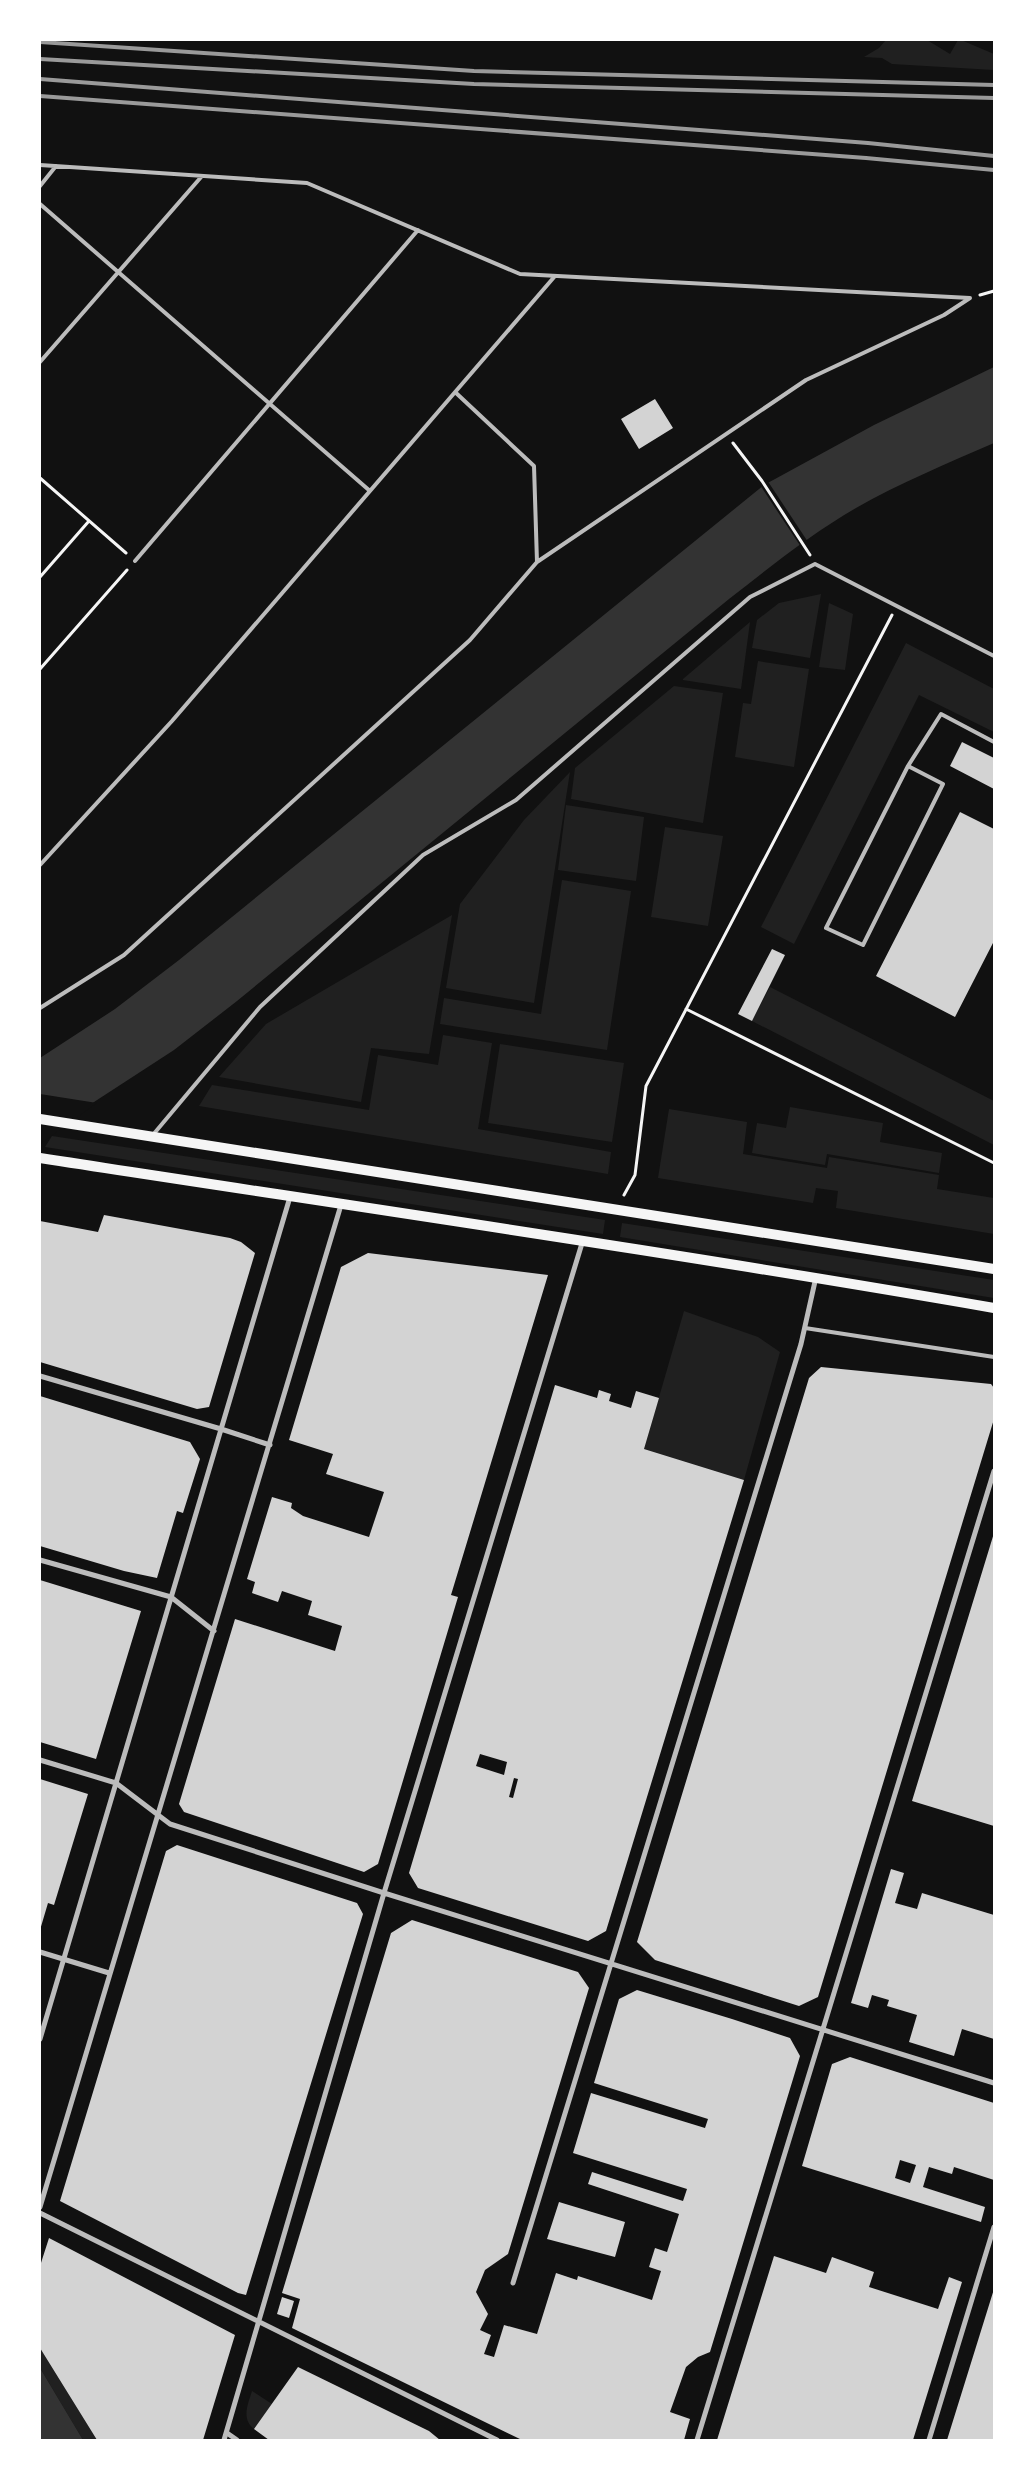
<svg xmlns="http://www.w3.org/2000/svg" width="1034" height="2480" font-family="'DM Sans',sans-serif">
	<style>
		.green { fill: #202020 }
		.water { fill: #333 }
		.pier { fill: #111 }
		.building { fill: #d3d3d3; fill-rule: evenodd }
		.lines { fill: none; stroke-linecap: round; stroke-linejoin: round }
		.path { stroke: #f5f5f5; stroke-width: 3 }
		.service { stroke: #bcbcbc; stroke-width: 4 }
		.minor { stroke: #bcbcbc; stroke-width: 5 }
		.secondary { stroke: #f5f5f5; stroke-width: 10 }
		.rail { stroke: #9a9a9a; stroke-width: 4 }
	</style>
	<rect width="100%" height="100%" fill="#111"/>
	<path class="green" d="M886 40H927L950 54 958 40H961L994 54V70L892 64 882 58 864 57 879 48Z
		M821 594 810 658 752 648 757 620 779 603Z
		M829 603 853 614 845 670 819 667Z
		M750 622 741 689 683 680V679Z
		M906 643 994 689V732L919 695 794 944 761 927Z
		M758 661 809 669 794 767 735 757 743 703 751 704Z
		M674 686 723 693 703 823 571 799 575 768Z
		M570 772 534 1003 446 988 460 904 524 820Z
		M566 805 644 817 636 881 558 870Z
		M665 827 723 836 708 926 651 917Z
		M562 880 631 891 607 1050 440 1024 444 998 541 1014Z
		M452 915 429 1054 371 1048 361 1102 219 1077 266 1024Z
		M770 987 994 1101V1145L752 1021Z
		M443 1035 492 1043 478 1129 611 1152 608 1174 199 1106 212 1085 369 1110 378 1055 438 1065Z
		M500 1044 624 1063 612 1142 488 1123Z
		M790 1107 883 1123 880 1142 942 1153 939 1173 827 1154 825 1165 752 1153 757 1123 786 1128Z
		M669 1109 747 1122 743 1154 827 1168 829 1157 939 1175 937 1189 994 1198V1234L836 1208 838 1191 816 1188 813 1203 658 1178Z
		M52 1136 605 1220 603 1234 45 1147Z
		M622 1223 994 1280V1298L620 1237Z
		M684 1311 758 1337 780 1352 744 1480 644 1449Z
		M40 2348 97 2440H83L40 2368Z
		M252 2391 272 2404 254 2429C241 2419 248 2404 252 2391Z"/>
	<path class="water" d="M994 367V443C948 463 900 483 856 508 811 534 770 567 729 599L237 1001 174 1050 94 1102 40 1141V1058L115 1009 179 960 764 485 874 425Z
		M40 2368 83 2440H40Z"/>
	<path class="pier" d="M767 480 808 542 801 547 760 485Z
		M40 1094 97 1103 40 1144Z"/>
	<path class="building" d="M655 399 673 428 639 449 621 419Z
		M962 742 994 758V789L950 766Z
		M960 812 994 829V941L955 1017 876 976Z
		M772 949 785 955 752 1021 738 1014Z
		M104 1215 230 1238 241 1242 255 1253 209 1407 197 1409 40 1362V1221L98 1232Z
		M368 1253 548 1275 451 1595 458 1597 378 1864 364 1872 184 1812 179 1804 235 1619 335 1651 342 1626 308 1615 312 1601 282 1591 278 1602 252 1593 255 1582 247 1579 272 1497 292 1503 291 1508 303 1516 369 1537 384 1492 326 1474 333 1454 289 1440 341 1267Z
		M821 1367 991 1384 994 1388V1419L818 1997 799 2006 655 1960 637 1942 809 1378Z
		M555 1385 597 1398 599 1390 611 1394 609 1401 631 1408 636 1391 659 1398 644 1449 744 1480 606 1931 588 1941 418 1888 409 1873ZM480 1754 507 1762 504 1775 476 1766ZM514 1778 518 1779 513 1798 509 1797Z
		M40 1396 190 1442 200 1459 183 1513 177 1511 157 1578 124 1571 40 1546Z
		M994 1533V1826L912 1801Z
		M40 1580 141 1611 96 1759 40 1742Z
		M40 1779 88 1794 54 1905 48 1903 40 1930Z
		M177 1845 357 1903 363 1914 246 2295 238 2293 60 2201 166 1851Z
		M891 1869 904 1873 895 1903 917 1909 922 1893 994 1915V2039L962 2029 954 2056 909 2042 917 2015 887 2006 889 2000 872 1995 868 2008 851 2003Z
		M412 1920 578 1972 589 1988 508 2254 485 2270 476 2292 488 2314 480 2330 491 2335 484 2354 494 2357 504 2325 537 2334 556 2273 577 2280 578 2276 652 2300 661 2271 649 2267 655 2248 667 2252 679 2214 588 2184 592 2172 683 2201 687 2189 573 2153 591 2093 705 2128 708 2119 594 2083 619 1999 637 1990 732 2019 790 2038 800 2056 710 2352 698 2357 686 2367 670 2412 690 2419 684 2440H522L292 2328 300 2299 282 2293 391 1933Z
		M850 2057 994 2103V2180L954 2167 952 2174 929 2167 923 2187 985 2207 981 2222 802 2166 832 2064ZM900 2160 916 2165 910 2183 895 2178Z
		M559 2202 625 2222 615 2257 547 2239Z
		M49 2238 235 2335 203 2440H97L40 2348V2266Z
		M774 2256 826 2273 832 2257 874 2272 869 2287 938 2309 949 2277 962 2282 913 2440H717Z
		M994 2289V2440H947Z
		M282 2297 294 2301 289 2318 277 2314Z
		M298 2367 429 2431 440 2440H269L254 2429Z"/>
	<g class="lines">
		<path class="path" d="M980 295 994 291
			M733 443 762 481 810 555
			M40 478 126 553
			M40 577 89 521
			M40 669 127 570
			M686 1009 994 1163
			M624 1195 635 1175 646 1086 892 615"/>
		<path class="service" d="M40 165 307 183 520 274 970 298 944 315 806 380 537 562 470 640 124 955 40 1008
			M40 186 56 166
			M40 204 370 491
			M40 362 202 176
			M455 392 534 466 537 562
			M135 561 418 230
			M908 766 943 784 863 945 826 928 908 766 941 714 994 742
			M40 865 172 721 555 276
			M152 1136 260 1007 423 855 516 800 750 597 815 564 994 656
			M805 1328 994 1357"/>
		<path class="minor" d="M40 1376 221 1429 270 1445
			M40 1560 171 1597 214 1631
			M40 1760 116 1783 170 1824 384 1893 994 2083
			M40 1952 109 1973
			M40 2039 290 1197
			M40 2207 341 1205
			M40 2213 497 2440
			M513 2283 801 1344 816 1277
			M227 2433 237 2440
			M224 2440 384 1893 583 1240
			M697 2440 994 1471
			M929 2440 994 2227"/>
		<path class="secondary" d="M40 1119 994 1269
			M40 1158C358 1207 677 1253 994 1308"/>
		<path class="rail" d="M40 42 474 71 994 85
			M40 59 474 84 994 98
			M40 79 868 143 994 156
			M40 96 866 158 994 170"/>
	</g>
	<rect width="1034" height="2480" fill="none" stroke="#ffffff" stroke-width="82"/>
</svg>
